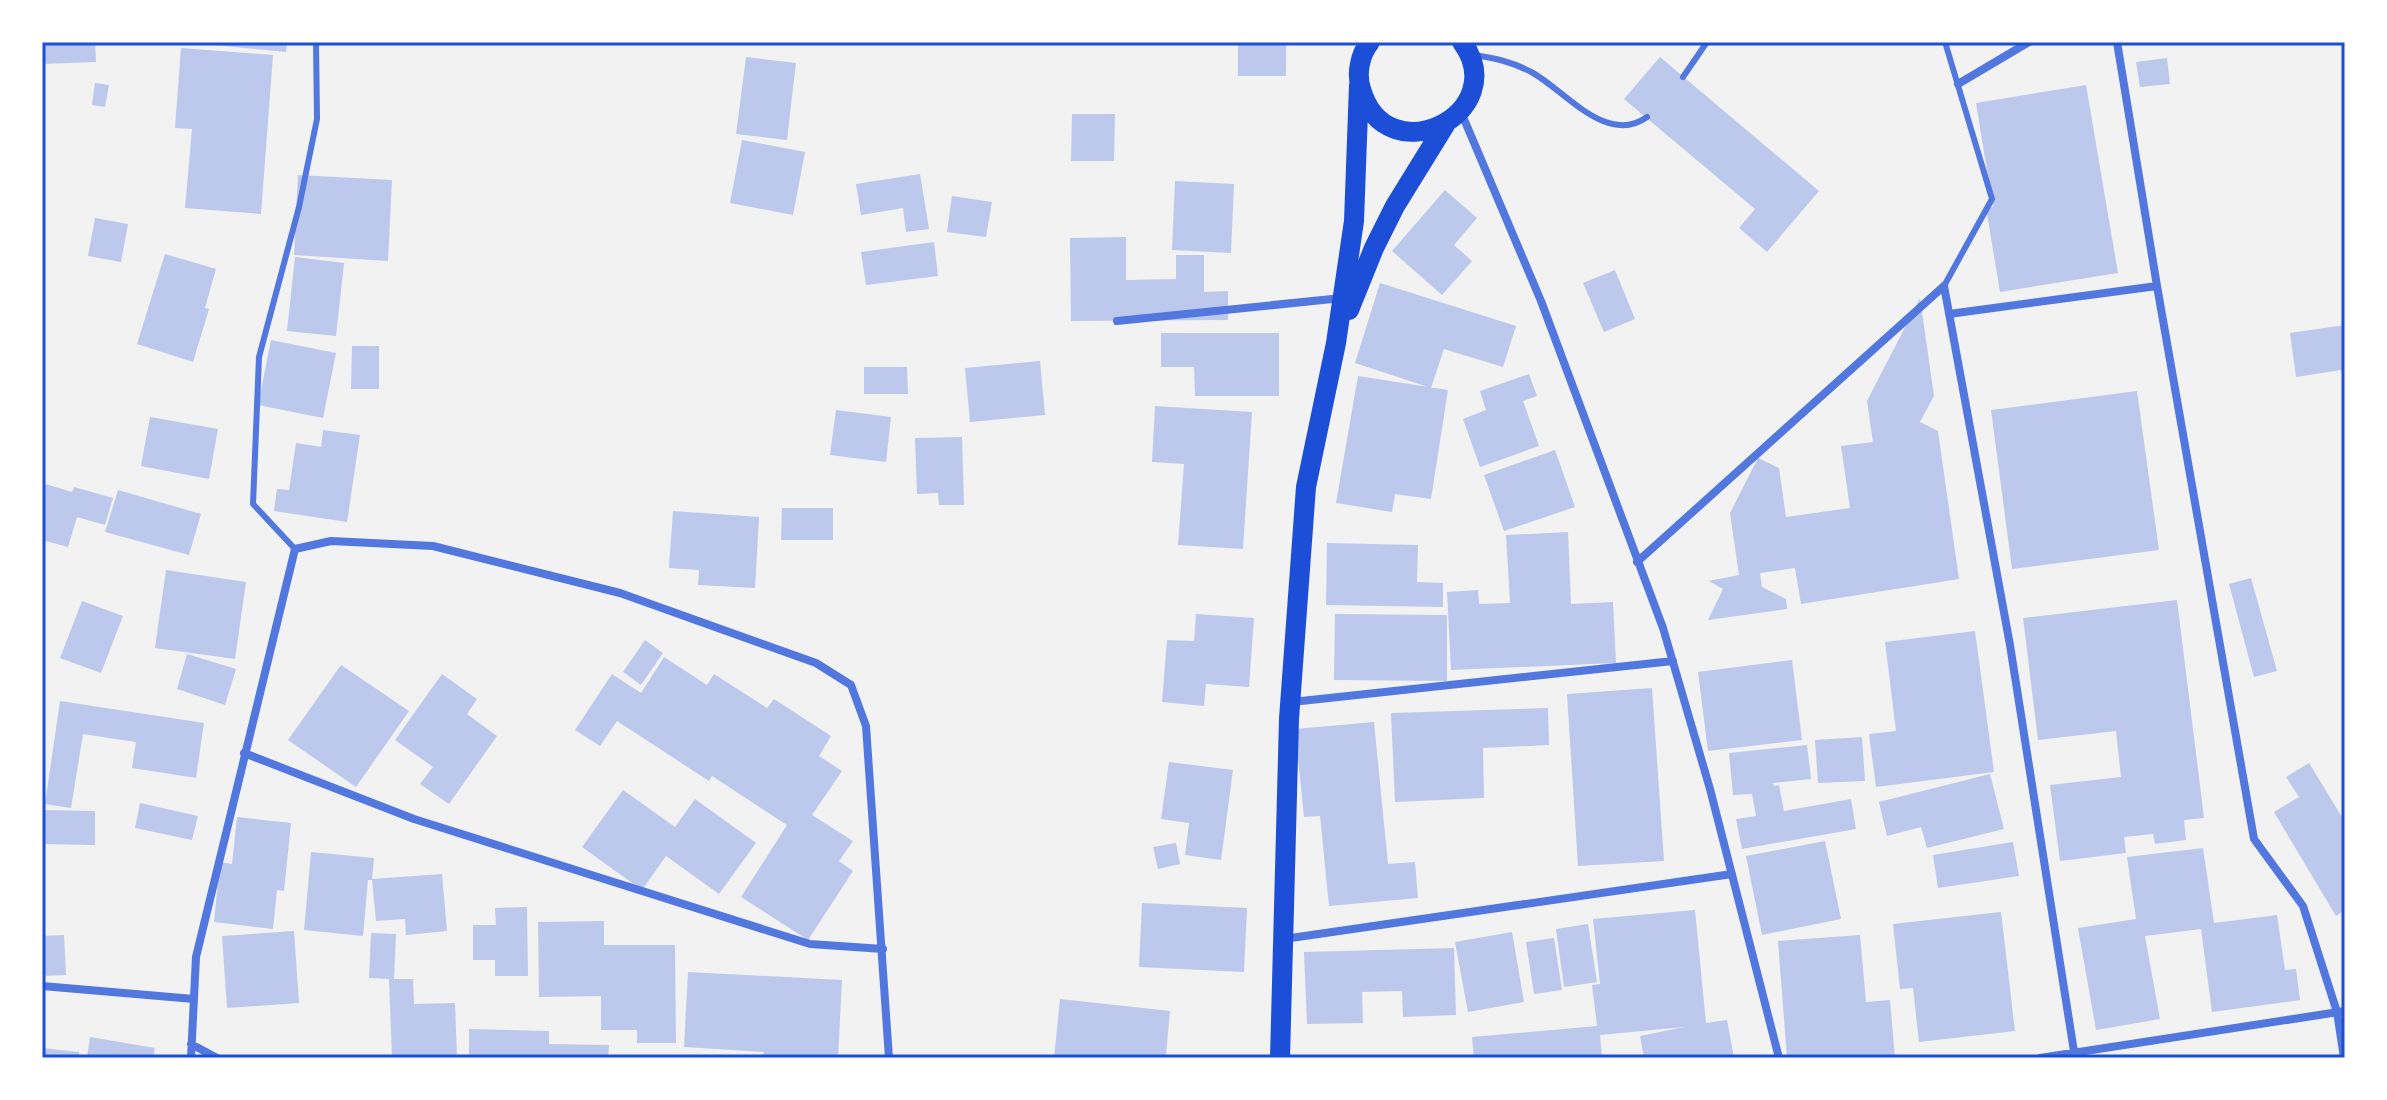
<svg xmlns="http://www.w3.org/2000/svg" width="2387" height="1100" font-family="Helvetica,sans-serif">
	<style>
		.building { fill: #bdc9ec }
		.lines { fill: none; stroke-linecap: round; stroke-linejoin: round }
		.service { stroke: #5277de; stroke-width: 6 }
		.minor { stroke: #5277de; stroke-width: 8 }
		.primary { stroke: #1d4ed8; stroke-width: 20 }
		.neatline { fill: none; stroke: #1d4ed8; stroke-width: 3 }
	</style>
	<rect width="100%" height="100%" fill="#f2f2f2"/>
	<path class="building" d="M42 42H95L96 62 42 64Z
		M203 42H287L286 52 203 44Z
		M1238 42H1286V76H1238Z
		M181 48 273 55 261 214 185 208 192 129 175 128Z
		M746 57 796 63 787 140 736 134Z
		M1660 57 1819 191 1767 252 1739 228 1755 209 1624 99Z
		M2167 58 2170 84 2140 87 2136 62Z
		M95 83 109 85 105 107 92 105Z
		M2086 85 2118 273 2000 292 1986 208 1993 207 1976 103Z
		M1072 114H1115L1114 161H1071Z
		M742 140 805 152 793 215 730 203Z
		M920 174 929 229 906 232 903 208 861 215 856 184Z
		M298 175 392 180 388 261 294 255Z
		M1175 181 1234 184 1231 253 1172 250Z
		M1445 190 1477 218 1454 245 1472 261 1442 295 1392 251Z
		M952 196 992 202 986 237 947 232Z
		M95 218 128 224 121 262 88 256Z
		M1126 237V280L1176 279V255H1204V292L1228 291V320L1071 321 1070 238Z
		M934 242 938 276 866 285 861 252Z
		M165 254 216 269 205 308 209 309 193 362 137 344Z
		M295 257 344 263 336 336 287 331Z
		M1615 270 1635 319 1604 332 1583 283Z
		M1380 283 1516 326 1503 367 1444 349 1431 388 1355 363Z
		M1920 298 1934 396 1920 422 1938 431 1959 579 1801 604 1795 568 1760 573 1762 587 1786 599 1787 609 1708 620 1723 589 1709 581 1739 575 1730 513 1758 458 1779 468 1786 517 1850 508 1841 446 1873 442 1867 401Z
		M2345 325V387L2341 370 2296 377 2290 333Z
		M1161 333H1279V396H1195L1194 367H1161Z
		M271 340 336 353 323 418 258 405Z
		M352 346H379V389H351Z
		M1040 361 1045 415 970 422 965 368Z
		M864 367H907L908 394H864Z
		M1529 374 1537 396 1523 401 1539 446 1480 467 1463 419 1486 410 1480 391Z
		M1358 376 1448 390 1431 499 1395 494 1392 512 1336 503Z
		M2137 391 2159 550 2012 569 1991 410Z
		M1155 406 1252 412 1243 549 1178 545 1184 464 1152 462Z
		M836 410 891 417 886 462 830 455Z
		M150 417 218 429 209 479 141 466Z
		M323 430 360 435 347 522 274 511 277 489 289 490 296 443 321 447Z
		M962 437 964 505H939L938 493 917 494 915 438Z
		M1555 450 1575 507 1504 531 1484 475Z
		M42 483 72 492 74 487 113 498 105 525 77 517 68 547 42 540Z
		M118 490 201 514 189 555 105 532Z
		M782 508H833V540H781Z
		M673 511 759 517 755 588 698 585 699 570 669 568Z
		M1568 532 1571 604 1613 602 1616 663 1451 670 1447 592 1478 590 1479 604 1510 603 1506 535Z
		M1327 543 1418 545 1417 582 1443 583V607L1326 605Z
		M166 570 246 582 235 659 155 648Z
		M2251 578 2277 671 2254 677 2229 584Z
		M2177 600 2204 818 2184 820 2186 840 2155 844 2153 834 2124 837 2126 853 2060 861 2050 785 2121 777 2116 731 2038 740 2023 618Z
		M82 601 123 616 101 673 60 658Z
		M1196 614 1254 618 1249 687 1206 684 1204 706 1162 702 1167 640 1194 641Z
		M1335 614 1447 615V681L1334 680Z
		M1975 631 1994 772 1876 787 1869 734 1896 731 1885 642Z
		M645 640 663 653 641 685 623 672Z
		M187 654 236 669 225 705 177 689Z
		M664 657 707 685 714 674 767 708 774 699 831 736 819 756 842 771 812 815 853 841 839 861 853 871 808 940 741 897 787 825 712 776 709 781 617 721 600 746 575 730 612 674 641 693Z
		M1792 660 1802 740 1708 751 1698 672Z
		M341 665 409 711 356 787 288 740Z
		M442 674 477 699 467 714 497 736 449 804 420 784 433 767 395 740Z
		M1652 688 1664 861 1578 866 1567 694Z
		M60 701 204 723 196 778 132 768 136 742 83 734 71 808 45 804Z
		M1548 708 1549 745 1483 748 1484 798 1395 802 1391 713Z
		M1374 722 1388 864 1415 862 1418 898 1329 906 1320 816 1304 817 1295 729Z
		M1862 737 1865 781 1818 783 1815 740Z
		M1807 745 1811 779 1773 783 1774 786 1779 785 1784 811 1851 799 1856 829 1742 849 1736 819 1756 816 1752 794 1733 795 1729 753Z
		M1169 762 1233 770 1221 860 1185 855 1189 823 1161 819Z
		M2309 763 2345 822V910L2336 916 2274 812 2299 797 2286 777Z
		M1990 774 2004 829 1927 848 1921 827 1887 836 1879 802Z
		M623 790 675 827 695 799 756 843 719 894 666 856 642 890 582 847Z
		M140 803 198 816 192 840 135 828Z
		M43 810 95 811V845L43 844Z
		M237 817 291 823 284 891 277 890 273 929 214 922 220 862 232 864Z
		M1825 841 1841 919 1762 935 1746 856Z
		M2013 842 2019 876 1938 888 1933 855Z
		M1176 843 1180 864 1158 869 1153 847Z
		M2203 848 2214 923 2277 915 2285 970 2296 969 2300 1000 2212 1012 2201 929 2145 936 2160 1019 2096 1030 2078 928 2136 919 2127 857Z
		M311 852 374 858 372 880H368L363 936 304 930Z
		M442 874 447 931 406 935 405 919 376 921 372 879Z
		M1142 903 1247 908 1244 972 1139 967Z
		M527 907 528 976H495V960H473V925H496L495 908Z
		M1695 910 1706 1023 1727 1020 1734 1058H1644L1640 1036 1684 1027 1600 1035 1602 1058H1474L1472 1037 1597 1026 1592 985 1600 984 1593 919Z
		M2001 912 2015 1031 1919 1042 1913 988 1900 989 1893 924Z
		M604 921V945H675L676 1043H637V1030H601V996L539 997 538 922Z
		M1588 924 1597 982 1564 987 1556 929Z
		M294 931 299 1003 227 1008 222 936Z
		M1512 932 1524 1002 1468 1012 1455 942Z
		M371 933 396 934 394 979H413L414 1004 455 1003 457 1058H392L389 979 369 978Z
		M64 935 66 975 42 976V936Z
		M1860 935 1866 1002 1890 1000 1895 1058H1787L1778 941Z
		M1554 938 1562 990 1534 994 1526 942Z
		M1454 948 1456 1015 1403 1017 1402 991 1362 992 1363 1023 1307 1024 1304 952Z
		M688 972 842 980 838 1058 763 1056 764 1052 684 1047Z
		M1060 999 1170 1011 1166 1055 1163 1058H1054Z
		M469 1029 549 1031V1044L609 1045 608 1058H469Z
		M90 1037 155 1048 153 1058H87Z
		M42 1048 79 1052V1058H42Z"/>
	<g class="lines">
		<path class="service" d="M1473 55C1495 58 1513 62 1533 73 1565 91 1607 146 1647 117
			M1683 77 1707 42
			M1944 286 1992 199 1945 42
			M295 549 253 504 259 357 299 207 317 119 316 42"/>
		<path class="minor" d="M2117 42 2157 286
			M1958 84 2029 42
			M1461 112 1541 301 1663 628 1710 789 1779 1058
			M1944 286 2010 645 2075 1058
			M1949 314 2157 286 2254 839 2303 906 2337 1012 2344 1058
			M1117 321 1342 298
			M1637 562 1944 286
			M1292 702 1673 661
			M244 753 414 819 810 944 883 949
			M1284 939 1732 874
			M42 986 194 999
			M191 1044 217 1058
			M191 1058 196 957 295 549 331 541 433 546 620 593 816 663 851 685 866 726 889 1058
			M2040 1058 2345 1011"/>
		<path class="primary" d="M1370 42C1360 54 1356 74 1361 89 1386 177 1514 113 1462 42
			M1349 310 1374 248 1395 206 1445 125
			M1280 1058 1289 719 1306 487 1336 343 1354 221 1359 85"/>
	</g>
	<rect width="2387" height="1100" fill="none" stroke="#ffffff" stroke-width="88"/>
	<rect x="44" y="44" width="2299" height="1012" class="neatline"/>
</svg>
